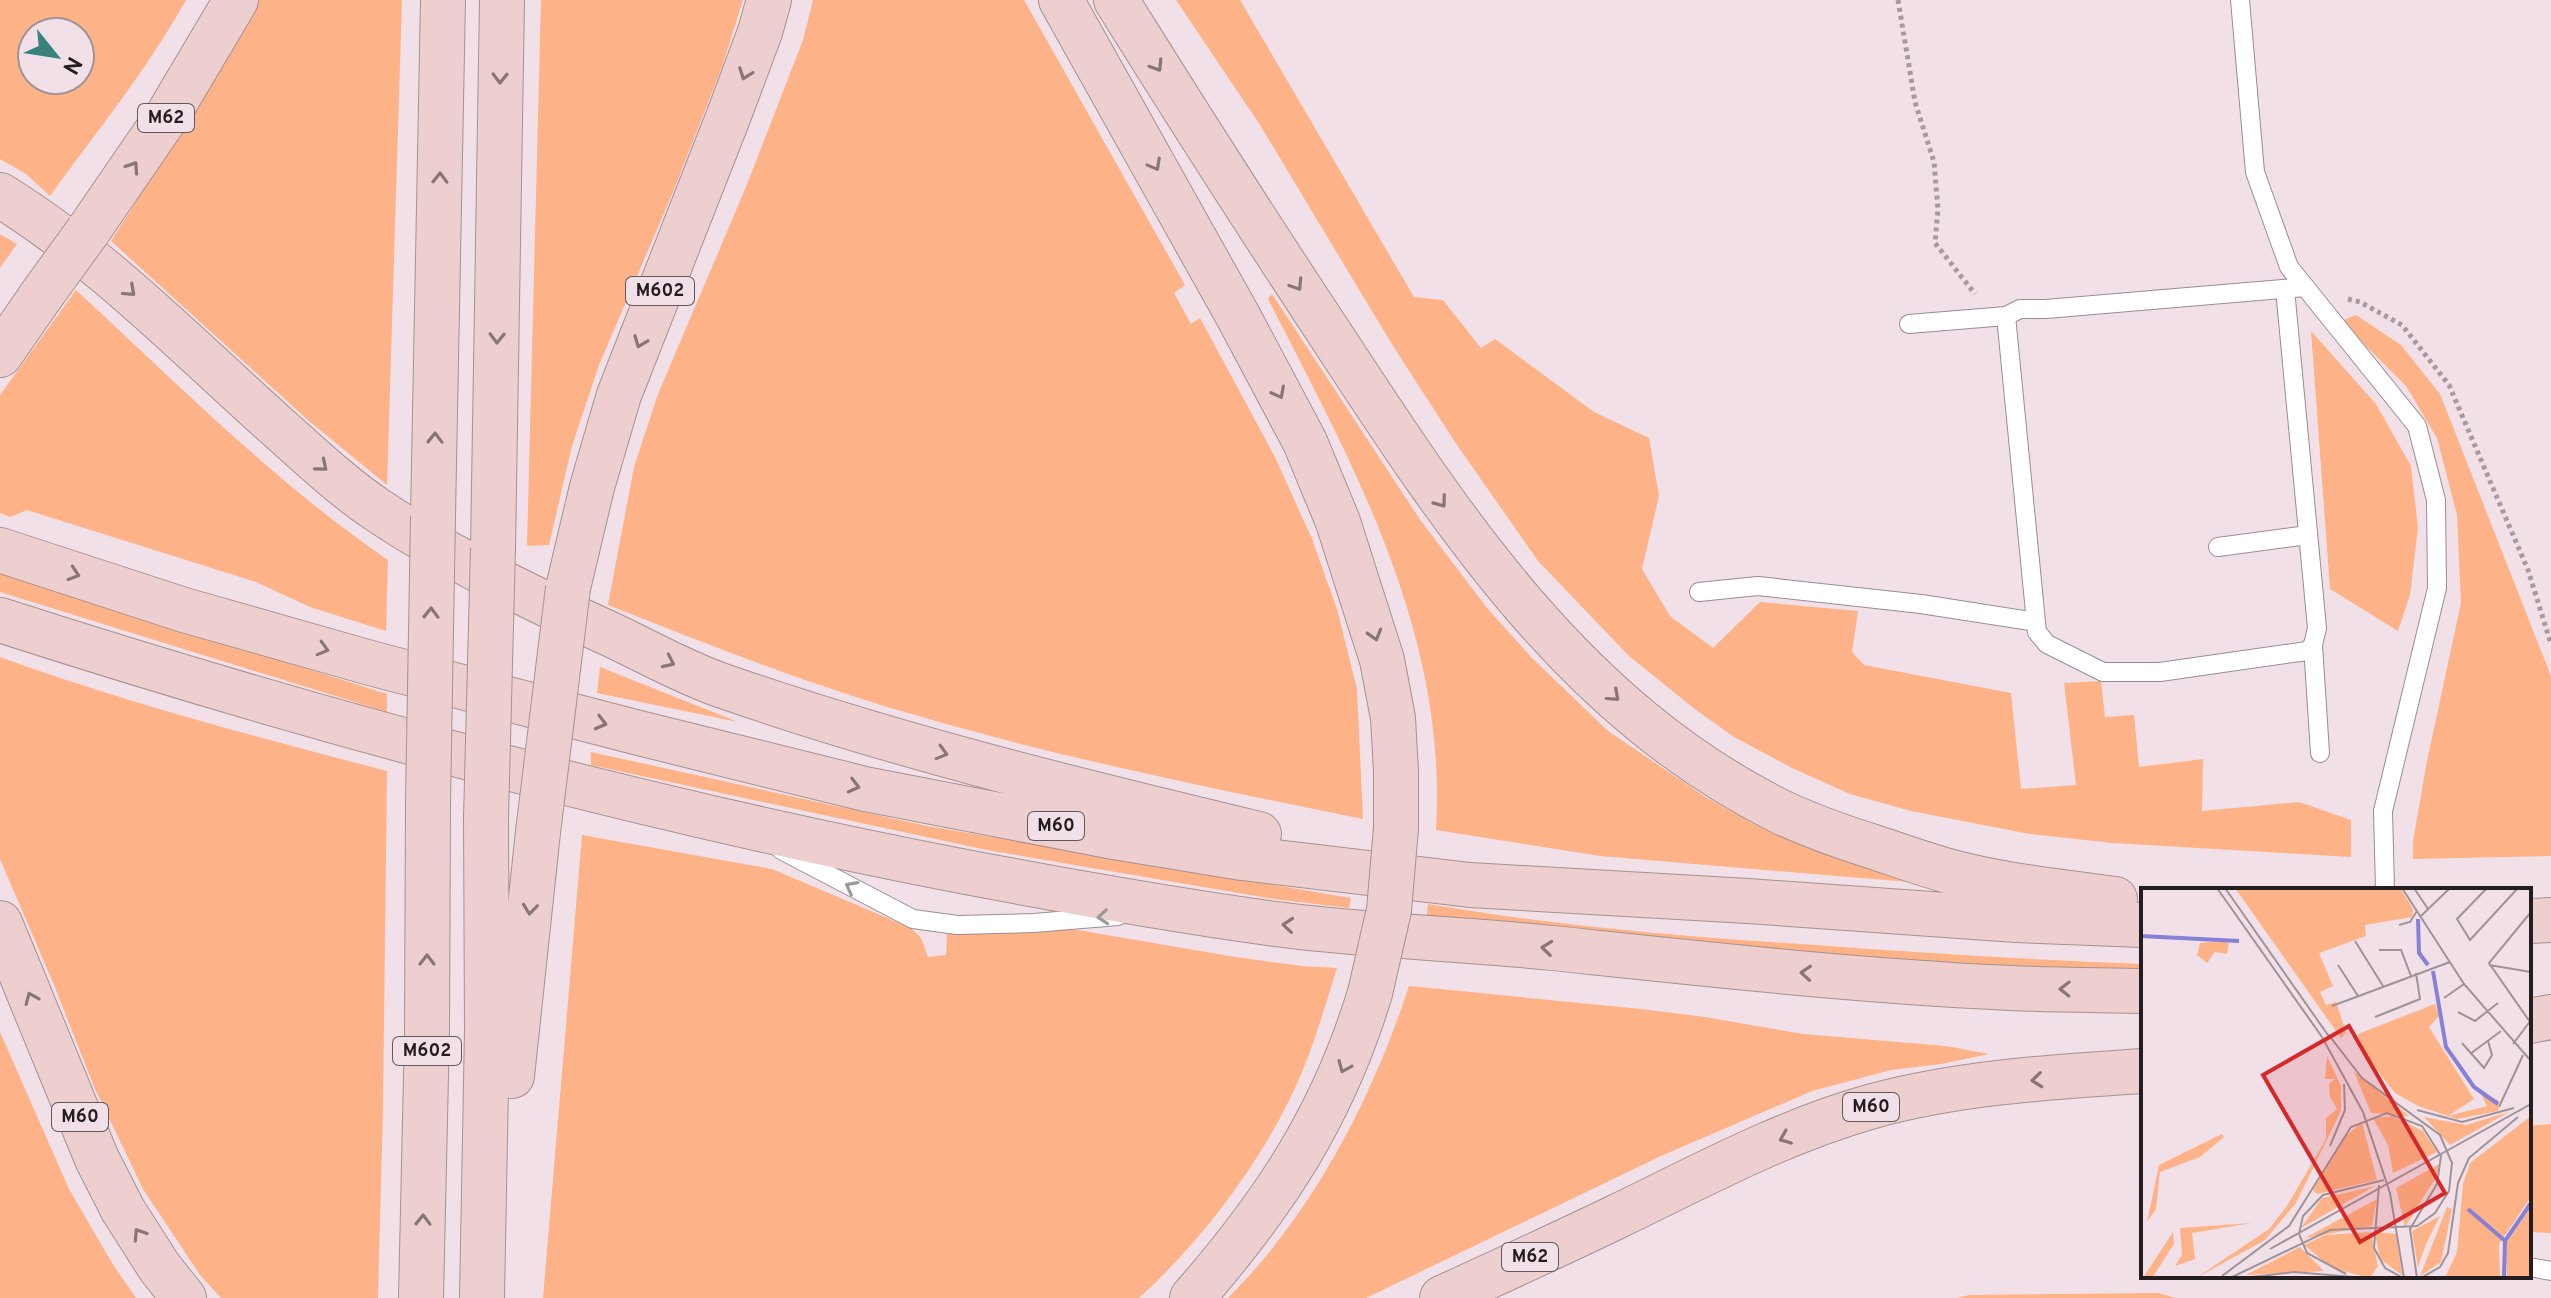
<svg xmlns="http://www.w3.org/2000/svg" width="2551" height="1298" font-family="Overpass,sans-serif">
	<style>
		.green { fill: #fdb387; fill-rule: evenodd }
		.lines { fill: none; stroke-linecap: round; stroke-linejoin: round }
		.service-casing { stroke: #9a8c92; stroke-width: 20 }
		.motorway-casing { stroke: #a69191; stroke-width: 46 }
		.path { stroke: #a799a0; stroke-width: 5; stroke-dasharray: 4 4; stroke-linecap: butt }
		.service { stroke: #fff; stroke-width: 18 }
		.motorway { stroke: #eccfce; stroke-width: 44 }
		.motorway-bridge-casing { stroke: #a69191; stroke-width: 46; stroke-linecap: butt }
		.motorway-bridge { stroke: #eccfce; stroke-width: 44 }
		.oneway { stroke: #887677 }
		.oneway2 { stroke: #9c999b }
		.labels { text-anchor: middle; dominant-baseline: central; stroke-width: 8; stroke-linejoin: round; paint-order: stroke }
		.shield { fill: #f1e0e8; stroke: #61585c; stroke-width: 2 }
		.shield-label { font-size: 18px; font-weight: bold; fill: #231d20 }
		.inset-river { fill: none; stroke: #8680d6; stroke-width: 4 }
		.inset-road { fill: none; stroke: #9f9298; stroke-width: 2 }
		.view { fill: #d62828; fill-opacity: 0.15; stroke: #d62828; stroke-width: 4 }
		.inset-edge { fill: none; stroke: #231d20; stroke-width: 4 }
	</style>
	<rect width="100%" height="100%" fill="#f1e0e8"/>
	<path class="green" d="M0 0H186C147 70 97 131 50 196L26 174 0 159ZM32 32H80V80H32Z
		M255 0H402L387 485 309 421 111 241C162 163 207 81 255 0Z
		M541 0H743L722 67 673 192 599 365 572 446 549 545 527 546Z
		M813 0H1024L1185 285 1174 293 1191 324 1200 318 1275 457 1312 539 1337 609 1357 689 1363 819C1211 788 1060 758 912 714 810 685 707 644 608 605L634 467 658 394 746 187 803 40Z
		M1176 0H1240L1414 297 1443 300 1481 348 1495 339 1594 412 1649 438 1659 496 1642 569 1670 616 1713 648 1760 602 1858 611 1852 652 1864 665 2011 693 2021 789 2076 785 2064 683 2101 681 2105 717 2134 715 2139 767 2203 759 2202 811 2299 802 2351 820V857L2112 843 2030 834 1911 811 1850 794 1792 768 1734 737 1696 710 1629 656 1538 561 1457 445 1393 346 1260 125Z
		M0 234 17 244 0 268Z
		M76 290C177 383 274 482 388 560L386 631 310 607 256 582 27 510 10 517 0 513V395Z
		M1272 294 1421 521 1487 608 1532 658 1608 731 1707 798 1754 824 1809 849 1933 884 1600 856 1436 830C1448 635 1354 466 1268 299Z
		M2356 315 2401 345 2440 394 2551 676V856L2413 859V841L2427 761 2461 603 2457 515 2437 438 2406 386 2341 321Z
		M2311 331 2376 404 2411 466 2418 528 2410 595 2398 631 2330 589Z
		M0 572 387 694V712L0 592Z
		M0 657C126 703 257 737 387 771L383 1107 378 1298H221L200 1275 143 1189 95 1089 54 985 0 859Z
		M600 667 738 722 597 693Z
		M591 752 927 826 1351 898 1349 908 1274 899 987 850 591 765Z
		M582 835 772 869 911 928 921 938 928 957 946 955 947 934 982 932 1025 933 1050 928 1078 930 1235 957 1302 966 1337 968C1326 1003 1316 1038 1302 1072 1268 1154 1204 1239 1139 1298H543Z
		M1428 904C1556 926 1686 937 1815 945 1924 953 2034 960 2143 964V977L1976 970 1426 921Z
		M1409 986 1641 1009 1705 1017 1803 1034 1946 1046 1989 1054 1941 1064 1891 1070 1812 1091 1661 1156 1366 1298H1228C1313 1213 1372 1099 1409 986Z
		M0 1032 69 1189 112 1263 136 1298H0Z
		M2551 1124V1233L2529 1232V1126Z
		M2159 1293 2175 1298H1955L1970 1295Z"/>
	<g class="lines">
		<defs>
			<path id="service" d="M2240 0 2255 172 2289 267 2417 426 2436 500 2437 588 2383 811 2385 890
				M2285 289 2317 628 2313 645 2307 651 2160 672H2103L2047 644 2037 632 2036 622 2006 316 2020 309H2046C2132 302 2219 294 2305 287
				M1909 324 2006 316
				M2218 547 2308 535
				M1699 592 1758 586 1921 604 2036 622
				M2313 645 2320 753
				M781 850 913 919 957 925 1034 923 1118 916
				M2529 1267 2551 1271"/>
			<path id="motorway" d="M1061 0 1238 316 1305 442 1338 522 1382 660 1393 718 1396 772V828
				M1116 0C1187 114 1260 228 1334 340 1455 525 1576 710 1781 812 1811 826 1842 837 1874 847 1898 855 1923 864 1948 871 2002 886 2060 891 2115 899
				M0 195C103 259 182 341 271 421 305 451 339 484 376 509 450 559 531 598 612 635 648 652 685 673 723 686 899 747 1079 791 1259 834
				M88 231 169 113 236 0
				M0 355 43 293
				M433 516 443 0
				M493 548 502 0
				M0 550 184 610 374 664 635 732 865 789 1108 836 1242 858 1470 885 1748 901 2016 920 2143 925
				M568 588 592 487 619 395 729 115 760 32 769 0
				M0 620C317 722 639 809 966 872 1066 891 1167 909 1268 923 1362 936 1458 938 1552 948 1705 964 1858 981 2011 988 2055 990 2099 990 2143 991
				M2529 921 2551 920
				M0 923 97 1159 123 1210 160 1268 184 1298
				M2529 1021 2551 1017
				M512 1076 538 832
				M421 1298 427 1031 428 803
				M482 1298 487 1030 486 818
				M1192 1298C1275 1203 1333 1115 1370 993
				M1442 1298C1501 1271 1560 1244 1618 1216 1701 1176 1783 1131 1873 1106 1960 1082 2054 1077 2143 1071"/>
		</defs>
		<use href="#service" class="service-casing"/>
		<use href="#motorway" class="motorway-casing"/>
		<path class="path" d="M1898 0 1915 102 1934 162 1938 209 1935 243 1975 294
			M2348 299 2360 302 2402 325 2449 385 2528 570 2551 644"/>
		<use href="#service" class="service"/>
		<use href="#motorway" class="motorway"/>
		<defs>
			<path id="motorway-bridge" d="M43 293 88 231
				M428 803 433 516
				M486 818 493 548
				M538 832 568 588
				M1370 993 1389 910 1396 828"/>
		</defs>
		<use href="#motorway-bridge" class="motorway-bridge-casing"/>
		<use href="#motorway-bridge" class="motorway-bridge"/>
	</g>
	<defs><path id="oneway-chevron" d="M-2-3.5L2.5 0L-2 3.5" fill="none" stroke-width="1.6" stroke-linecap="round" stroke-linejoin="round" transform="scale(2)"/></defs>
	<g class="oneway">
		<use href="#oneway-chevron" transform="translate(1157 66) rotate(58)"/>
		<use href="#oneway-chevron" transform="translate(745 74) rotate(110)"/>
		<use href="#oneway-chevron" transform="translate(500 78) rotate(91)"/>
		<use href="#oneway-chevron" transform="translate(1155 165) rotate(61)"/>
		<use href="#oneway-chevron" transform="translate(133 167) rotate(-56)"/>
		<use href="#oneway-chevron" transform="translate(440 178) rotate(-89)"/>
		<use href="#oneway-chevron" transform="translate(1297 285) rotate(57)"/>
		<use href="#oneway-chevron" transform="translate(130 291) rotate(42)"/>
		<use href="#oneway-chevron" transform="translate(497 338) rotate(91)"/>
		<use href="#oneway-chevron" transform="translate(640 342) rotate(111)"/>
		<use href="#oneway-chevron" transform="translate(1279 393) rotate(62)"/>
		<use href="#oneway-chevron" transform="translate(435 438) rotate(-89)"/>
		<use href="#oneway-chevron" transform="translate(322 466) rotate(40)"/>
		<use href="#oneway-chevron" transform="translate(1441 502) rotate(54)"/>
		<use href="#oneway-chevron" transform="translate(74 574) rotate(18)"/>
		<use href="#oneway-chevron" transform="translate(431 613) rotate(-89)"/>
		<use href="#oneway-chevron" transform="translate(1375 635) rotate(74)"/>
		<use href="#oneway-chevron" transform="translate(323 649) rotate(16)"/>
		<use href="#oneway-chevron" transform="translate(669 662) rotate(25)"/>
		<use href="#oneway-chevron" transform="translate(1614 696) rotate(42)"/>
		<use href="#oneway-chevron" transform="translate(601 723) rotate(15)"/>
		<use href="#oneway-chevron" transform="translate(942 753) rotate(16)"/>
		<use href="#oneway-chevron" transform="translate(854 786) rotate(14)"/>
		<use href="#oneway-chevron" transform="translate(530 909) rotate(96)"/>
		<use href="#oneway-chevron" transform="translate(1288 925) rotate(-175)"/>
		<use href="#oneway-chevron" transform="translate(1547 948) rotate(-174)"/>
		<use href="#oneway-chevron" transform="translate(427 960) rotate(-90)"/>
		<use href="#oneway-chevron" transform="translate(1806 973) rotate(-176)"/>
		<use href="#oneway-chevron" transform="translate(2065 989) rotate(-179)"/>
		<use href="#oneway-chevron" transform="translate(31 998) rotate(-113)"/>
		<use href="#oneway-chevron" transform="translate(1344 1067) rotate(113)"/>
		<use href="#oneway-chevron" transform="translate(2037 1080) rotate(174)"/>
		<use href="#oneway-chevron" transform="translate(1785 1138) rotate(158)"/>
		<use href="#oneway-chevron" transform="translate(423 1220) rotate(-89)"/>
		<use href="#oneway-chevron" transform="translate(139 1234) rotate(-123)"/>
	</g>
	<g class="oneway2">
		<use href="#oneway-chevron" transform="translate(851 887) rotate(-152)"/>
		<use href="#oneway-chevron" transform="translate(1103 917) rotate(175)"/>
	</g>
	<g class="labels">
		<g class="shield">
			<rect x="138" y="104" width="56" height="28" rx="6"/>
			<rect x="626" y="277" width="68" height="28" rx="6"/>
			<rect x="1028" y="812" width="56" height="28" rx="6"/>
			<rect x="393" y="1037" width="68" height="28" rx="6"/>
			<rect x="1843" y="1093" width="56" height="28" rx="6"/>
			<rect x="52" y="1103" width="56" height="28" rx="6"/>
			<rect x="1502" y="1243" width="56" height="28" rx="6"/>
		</g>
		<g class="shield-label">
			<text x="166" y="118">M62</text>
			<text x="660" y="291">M602</text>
			<text x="1056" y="826">M60</text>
			<text x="427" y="1051">M602</text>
			<text x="1871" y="1107">M60</text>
			<text x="80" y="1117">M60</text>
			<text x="1530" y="1257">M62</text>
		</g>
	</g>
	<g transform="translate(2141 888)">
		<rect width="390" height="390" fill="#f1e0e8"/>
		<path d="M94 0H259L272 21 271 29 224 37 225 48 178 65 192 98 179 104 185 117 195 114 205 144 200 150ZM59 55 79 53 88 55 86 66 74 64 66 75 56 67ZM294 116 298 128 288 139 333 211 307 228 346 218 338 202 358 213 357 223 316 231 277 218 254 205 222 164 217 146ZM186 168 200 198V223L155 315 124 352 55 390 128 341 146 318 185 251V230L196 221 189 209 188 196 194 191H184ZM213 184 268 228 230 225ZM368 224 309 257 283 229 325 237ZM251 228 282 243 296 264 252 285 247 257 232 230ZM390 228V309L358 356 359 390H304L316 364 322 296 329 275ZM221 234 236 292 176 306 172 302 205 248ZM81 246 83 249 59 269 19 284 15 321 6 334 18 277ZM298 276 297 286 264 339 255 300ZM234 298 160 340 181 310ZM236 311 231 338 164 350ZM306 319 311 321 300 374 279 388ZM390 319V390H366L365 356ZM299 328 285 356 277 379 271 343ZM111 335 51 345 54 371 34 378 41 367 39 340ZM32 344 33 356 11 390H2ZM230 344 237 378 229 390 191 380 163 357 184 347ZM234 344 255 346 261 387 239 371ZM159 359 183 383 105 387Z" fill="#fdb387"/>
		<path class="inset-river" d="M277 31 278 65 287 77M0 48 98 53M292 83 305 159 333 199 357 216M327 321 363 352M363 390 364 353 390 315"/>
		<path class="inset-road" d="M76 0 181 149 222 224 249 305 263 390M84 0 189 150M261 0 323 96 390 173M273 0 287 21M346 0 316 31 329 52 377 0M280 28 309 0M258 37 269 34 276 23M214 53 242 98M238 62H260L270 88M197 77 217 108M348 77 390 84M303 110 323 96M191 118 309 74M317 124 334 133 357 115M234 129 279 111 275 85M389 134 348 75 390 24M321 155 343 180 351 167 347 153M372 156 390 132M329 166 360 143M358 219 382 167M276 222 321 234 373 220M189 258 204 222 203 196M238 297 233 360 244 380 262 390M129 361 390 216M205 386 166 365 158 346 162 328 182 307 243 292M81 388 148 338 210 239 246 225 281 238 300 268 296 296 269 341 276 390M89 390 189 342 276 338 294 325 308 303 311 275 299 247 221 190 187 146M102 390 153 384 224 390M280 390 299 379 307 365 317 295 328 270 377 229"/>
		<path class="view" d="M208 138 304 305 219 354 122 187Z"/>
		<rect width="390" height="390" class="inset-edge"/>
	</g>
	<g transform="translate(56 56) rotate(120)"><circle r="38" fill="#f1e0e8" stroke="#9f9298" stroke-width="2"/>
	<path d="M0-6L14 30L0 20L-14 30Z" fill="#38817d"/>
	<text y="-12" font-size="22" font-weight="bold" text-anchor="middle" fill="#231d20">N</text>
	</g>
</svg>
